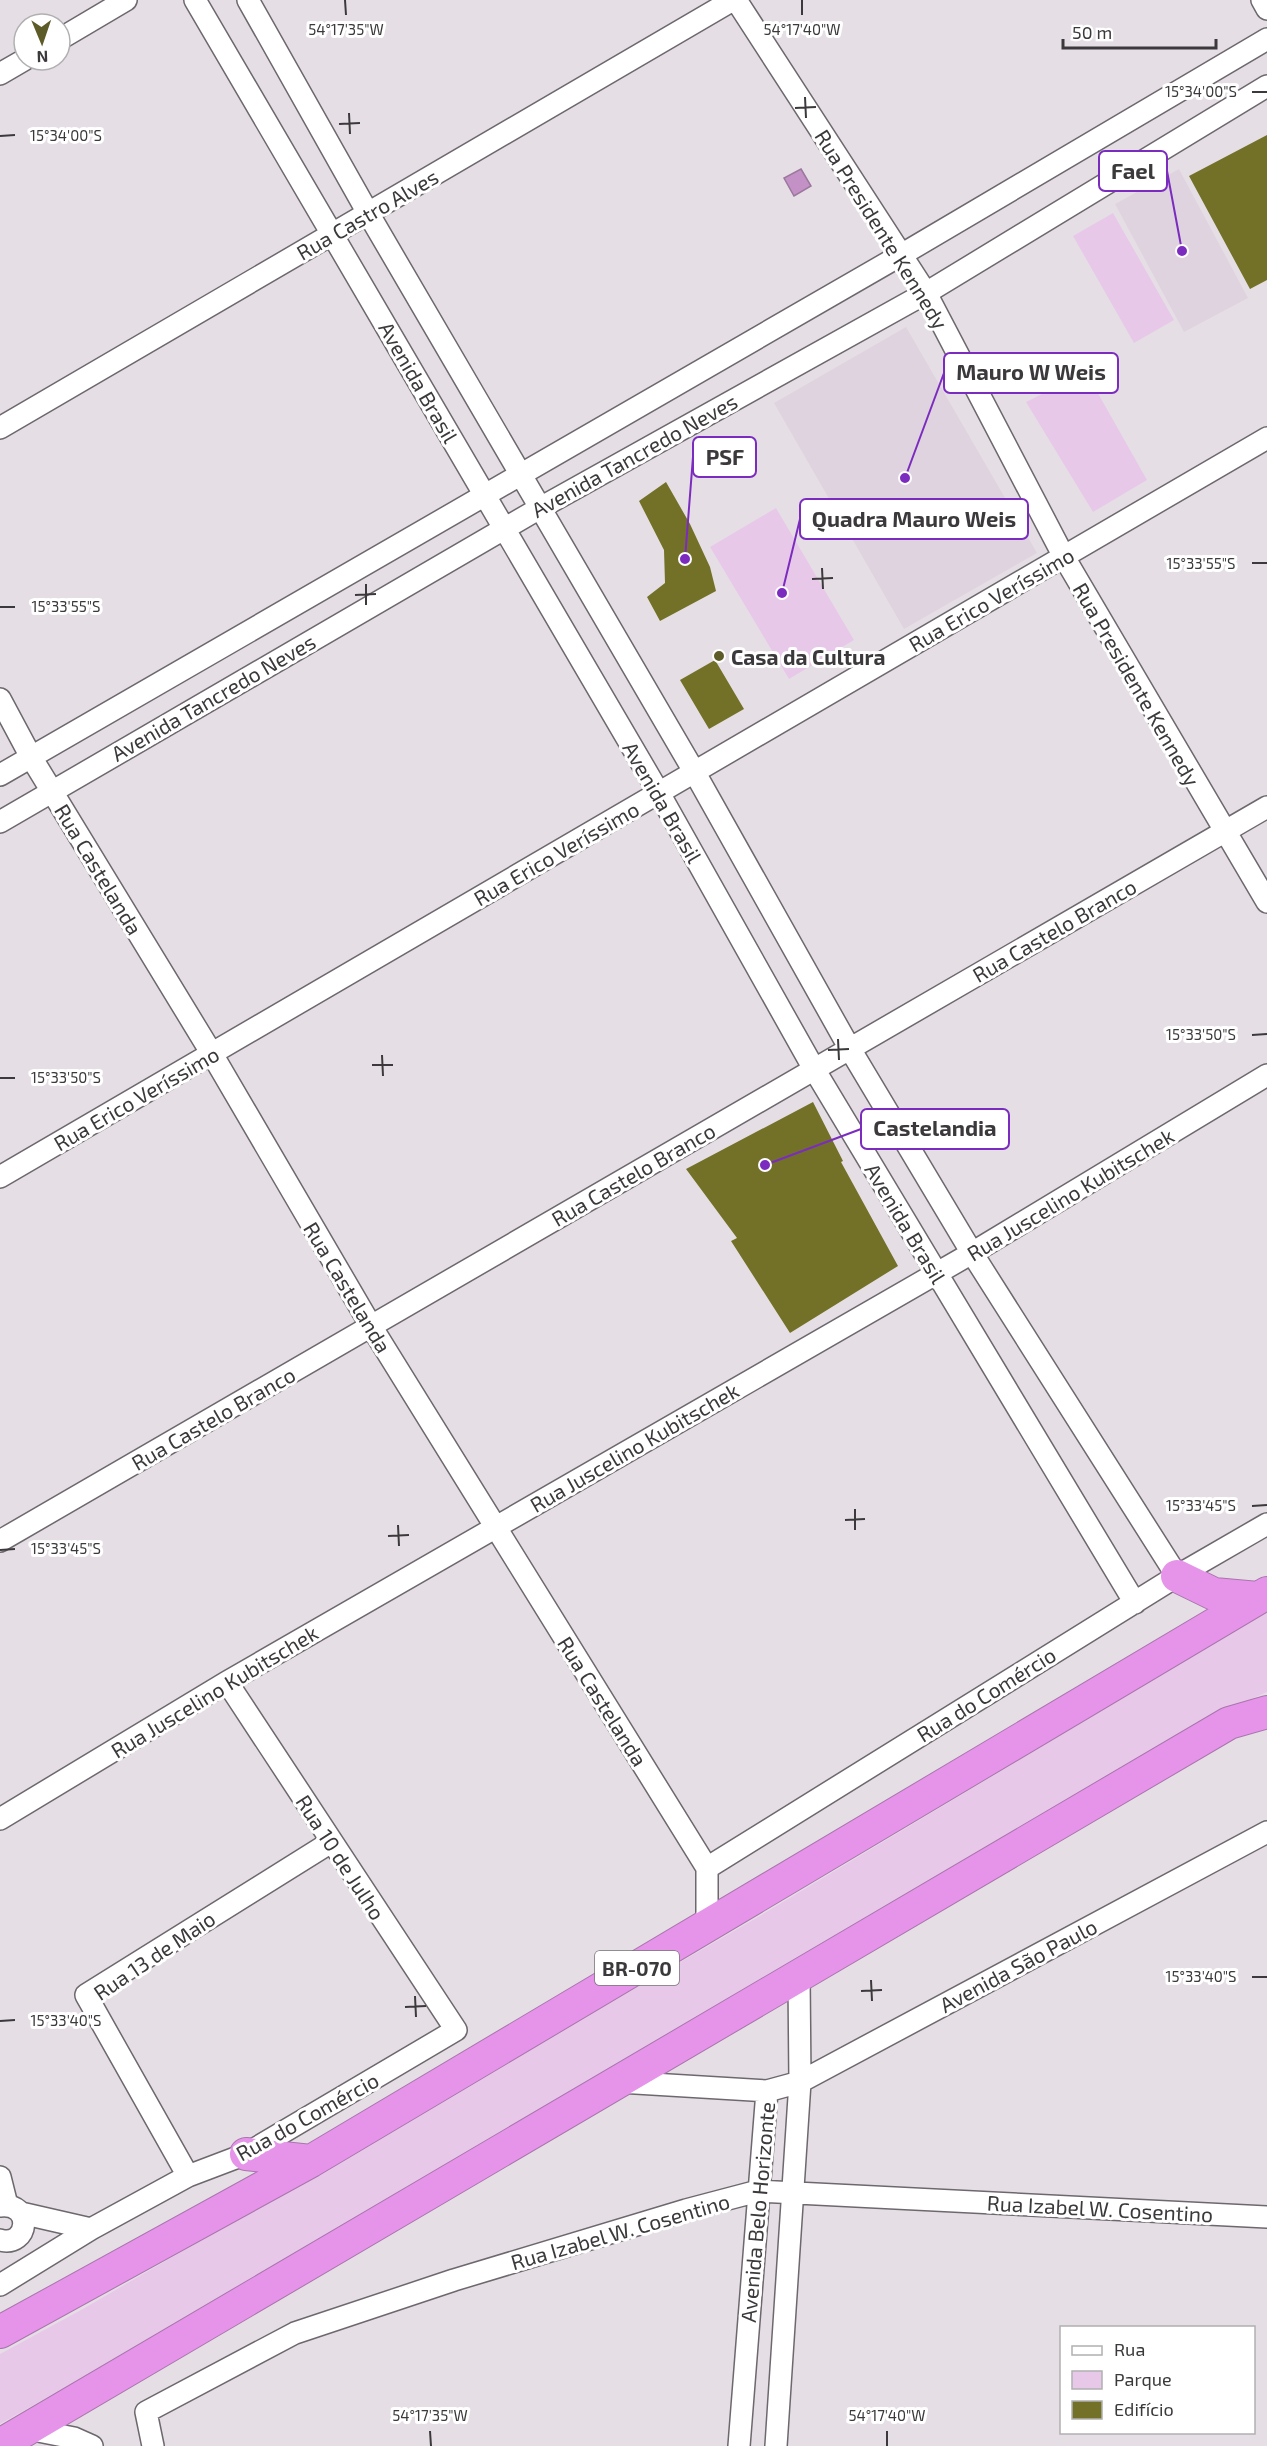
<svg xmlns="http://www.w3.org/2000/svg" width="1267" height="2446" font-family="'Exo 2',sans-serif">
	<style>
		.built { fill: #dfd3df }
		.green { fill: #e8c8e9 }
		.water { fill: #c491c7; stroke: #9b779d; stroke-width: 1.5 }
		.building { fill: #737127 }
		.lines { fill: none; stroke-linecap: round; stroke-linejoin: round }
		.minor-casing { stroke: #6d686d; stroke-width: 24 }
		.highway-casing { stroke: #aa74ad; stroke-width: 34 }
		.minor { stroke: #fff; stroke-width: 21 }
		.highway { stroke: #e594ea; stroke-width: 32 }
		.ticks { fill: none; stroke: #3b393b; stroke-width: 2 }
		.poi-dot { fill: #5d5c28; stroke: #fff; stroke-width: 2 }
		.labels { text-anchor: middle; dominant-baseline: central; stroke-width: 6; stroke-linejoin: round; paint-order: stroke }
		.shield { fill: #fff; stroke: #767476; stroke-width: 1.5 }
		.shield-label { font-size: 20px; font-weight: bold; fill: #3b393b }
		.street-label { font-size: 21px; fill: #3b393b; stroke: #fff }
		.poi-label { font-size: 21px; font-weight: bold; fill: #3b393b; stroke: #fff; text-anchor: start }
		.ticks-label { font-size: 15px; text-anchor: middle; fill: #3b393b; stroke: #fff; stroke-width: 6; stroke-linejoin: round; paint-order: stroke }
		.leader { fill: none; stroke: #7b2cbf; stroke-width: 2 }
		.callout-dot { fill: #7b2cbf; stroke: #fff; stroke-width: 2 }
		.callout { fill: #fff; stroke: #7b2cbf; stroke-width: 2 }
		.callout-label { font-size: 22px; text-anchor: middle; font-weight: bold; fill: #3b393b }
	</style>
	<rect width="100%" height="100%" fill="#e5dfe5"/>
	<path class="built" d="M1179 169 1248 298 1184 332 1115 204Z
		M906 327 1037 553 904 629 774 403Z"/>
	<path class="green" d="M1113 213 1174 320 1134 343 1073 236Z
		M1086 372 1147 480 1093 512 1026 402Z
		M776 508 854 640 789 679 710 547Z
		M1267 1606V1692L1225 1711 112 2361 0 2424V2354L81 2310 758 1917 1189 1658Z"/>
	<path class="water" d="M801 169 811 186 794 196 784 178Z"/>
	<path class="building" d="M1267 135V280L1250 289 1189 176Z
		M666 482 690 524 710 567 716 591 660 621 647 597 665 583 664 550 639 501Z
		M715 660 744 709 709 729 680 680Z
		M813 1102 843 1161 841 1162 898 1266 790 1333 731 1241 737 1238 686 1169Z"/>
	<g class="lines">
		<defs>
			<path id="minor" d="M195 0 659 793 814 1069 1135 1603
				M248 0 368 213 695 773 850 1049 972 1253 1177 1576
				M736 0 926 293 1064 557 1267 902
				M1262 0 1267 9
				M60 39 126 0
				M0 74 24 60
				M0 428 733 0
				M0 699 31 757 212 1054 371 1326 707 1868
				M0 775 901 255 1267 39
				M0 822 540 508 926 293 1267 86
				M0 1177 1267 438
				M0 1541 1267 807
				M0 1819 227 1682 972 1253 1267 1075
				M707 1868 1177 1576 1267 1524
				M707 1868V1927
				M619 2082 767 2091 800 2082 1267 1832
				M188 2176 86 1995 331 1842
				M0 2177 7 2205
				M0 2206C34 2202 29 2248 0 2240
				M21 2213 91 2229
				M0 2285 91 2229 188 2176 246 2154 456 2030 227 1682
				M28 2429 74 2438 92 2446
				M153 2446 146 2412 295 2333 454 2280 686 2210 758 2191 1267 2217
				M739 2446 767 2091
				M776 2446 800 2082 799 1977"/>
			<path id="highway" d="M1177 1576 1214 1594 1258 1598
				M246 2154 311 2161
				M0 2332 311 2161 1267 1593
				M0 2445 1229 1723 1267 1712"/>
		</defs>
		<use href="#minor" class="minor-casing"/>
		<use href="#highway" class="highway-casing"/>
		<use href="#minor" class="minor"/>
		<use href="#highway" class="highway"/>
	</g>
	<path class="ticks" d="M345 0 346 15M802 0V15M1252 92H1267M805 97 806 118M795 108 816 107M349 113 350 134M339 124 360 123M0 136 15 135M1252 563H1267M822 568 823 589M812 579 833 578M366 584V605M355 595 376 594M0 607H15M1252 1035 1267 1034M838 1039 839 1060M828 1050 849 1049M382 1055 383 1076M372 1065H393M0 1078H15M1252 1506 1267 1505M855 1509V1530M845 1520 865 1519M398 1525 399 1546M388 1536 409 1535M0 1550 15 1549M1252 1977H1267M871 1980 872 2001M861 1991 882 1990M415 1996 416 2017M405 2007 426 2006M0 2021 15 2020M430 2431 431 2446M887 2431V2446"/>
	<circle class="poi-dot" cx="719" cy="656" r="6"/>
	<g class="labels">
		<rect class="shield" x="595" y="1951" width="84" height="34" rx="4.5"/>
		<g class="shield-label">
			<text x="637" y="1968">BR-070</text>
		</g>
		<g class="street-label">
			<text transform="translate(367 214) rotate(-30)">Rua Castro Alves</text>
			<text transform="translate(882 229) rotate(58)">Rua Presidente Kennedy</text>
			<text transform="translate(419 382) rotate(60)">Avenida Brasil</text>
			<text transform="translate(634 455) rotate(-29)">Avenida Tancredo Neves</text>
			<text transform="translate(991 599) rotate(-30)">Rua Erico Veríssimo</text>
			<text transform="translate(1137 684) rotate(60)">Rua Presidente Kennedy</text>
			<text transform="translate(213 697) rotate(-30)">Avenida Tancredo Neves</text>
			<text transform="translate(663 802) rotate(60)">Avenida Brasil</text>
			<text transform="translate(556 853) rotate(-30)">Rua Erico Veríssimo</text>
			<text transform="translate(99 869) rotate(59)">Rua Castelanda</text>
			<text transform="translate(1054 930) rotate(-30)">Rua Castelo Branco</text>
			<text transform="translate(136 1098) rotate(-30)">Rua Erico Veríssimo</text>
			<text transform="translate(633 1174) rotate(-30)">Rua Castelo Branco</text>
			<text transform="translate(1070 1194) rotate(-31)">Rua Juscelino Kubitschek</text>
			<text transform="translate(906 1223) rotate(59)">Avenida Brasil</text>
			<text transform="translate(348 1287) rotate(59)">Rua Castelanda</text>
			<text transform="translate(213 1418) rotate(-30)">Rua Castelo Branco</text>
			<text transform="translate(634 1447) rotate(-30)">Rua Juscelino Kubitschek</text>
			<text transform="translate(214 1691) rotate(-31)">Rua Juscelino Kubitschek</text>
			<text transform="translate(986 1694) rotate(-32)">Rua do Comércio</text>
			<text transform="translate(603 1701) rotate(58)">Rua Castelanda</text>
			<text transform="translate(341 1857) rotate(57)">Rua 10 de Julho</text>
			<text transform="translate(154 1955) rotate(-34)">Rua 13 de Maio</text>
			<text transform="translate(1018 1965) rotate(-28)">Avenida São Paulo</text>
			<text transform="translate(307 2116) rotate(-29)">Rua do Comércio</text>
			<text transform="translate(1100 2208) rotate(3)">Rua Izabel W. Cosentino</text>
			<text transform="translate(757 2212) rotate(-85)">Avenida Belo Horizonte</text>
			<text transform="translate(620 2231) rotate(-16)">Rua Izabel W. Cosentino</text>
		</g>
		<g class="poi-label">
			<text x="731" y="656">Casa da Cultura</text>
		</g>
	</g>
	<g class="ticks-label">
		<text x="346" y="35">54°17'35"W</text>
		<text x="802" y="35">54°17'40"W</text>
		<text x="1201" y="97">15°34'00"S</text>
		<text x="66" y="141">15°34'00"S</text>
		<text x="1201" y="569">15°33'55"S</text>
		<text x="66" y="612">15°33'55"S</text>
		<text x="1201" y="1040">15°33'50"S</text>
		<text x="66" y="1083">15°33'50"S</text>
		<text x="1201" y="1511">15°33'45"S</text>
		<text x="66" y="1554">15°33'45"S</text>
		<text x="1201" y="1982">15°33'40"S</text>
		<text x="66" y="2026">15°33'40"S</text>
		<text x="430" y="2421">54°17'35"W</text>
		<text x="887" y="2421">54°17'40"W</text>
	</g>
	<path class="leader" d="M1182 251L1167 171M905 478L944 373M685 559L693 457M782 593L800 519M765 1165L861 1129"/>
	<g class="callout-dot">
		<circle cx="1182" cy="251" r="6"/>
		<circle cx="905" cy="478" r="6"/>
		<circle cx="685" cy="559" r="6"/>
		<circle cx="782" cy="593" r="6"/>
		<circle cx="765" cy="1165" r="6"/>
	</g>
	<g class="callout">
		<rect x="1099" y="151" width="68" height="40" rx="6"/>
		<rect x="944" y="353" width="174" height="40" rx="6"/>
		<rect x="693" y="437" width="63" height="40" rx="6"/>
		<rect x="800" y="499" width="228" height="40" rx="6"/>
		<rect x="861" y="1109" width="148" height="40" rx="6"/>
	</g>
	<g class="callout-label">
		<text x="1133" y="179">Fael</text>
		<text x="1031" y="380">Mauro W Weis</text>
		<text x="725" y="465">PSF</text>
		<text x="914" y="527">Quadra Mauro Weis</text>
		<text x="935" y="1136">Castelandia</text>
	</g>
	<rect x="1060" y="2326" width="195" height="108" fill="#ffffff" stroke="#b1b0b1" stroke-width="1.5"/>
	<rect x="1072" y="2346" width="30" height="9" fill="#ffffff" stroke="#b1b0b1" stroke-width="1.5"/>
	<text x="1114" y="2356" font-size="18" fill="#3b393b">Rua</text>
	<rect x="1072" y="2371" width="30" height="18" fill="#e8c8e9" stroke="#b1b0b1" stroke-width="1.5"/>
	<text x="1114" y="2386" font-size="18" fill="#3b393b">Parque</text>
	<rect x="1072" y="2401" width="30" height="18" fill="#737127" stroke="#b1b0b1" stroke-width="1.5"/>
	<text x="1114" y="2416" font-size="18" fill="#3b393b">Edifício</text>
	<g transform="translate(42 42) rotate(178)"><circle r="28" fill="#ffffff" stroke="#b1b0b1" stroke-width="1.5"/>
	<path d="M0-4.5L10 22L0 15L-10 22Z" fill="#5d5c28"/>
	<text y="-9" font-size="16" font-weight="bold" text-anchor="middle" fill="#3b393b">N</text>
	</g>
	<path d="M1063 39v9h153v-9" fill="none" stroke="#3b393b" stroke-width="3"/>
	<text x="1072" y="39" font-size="18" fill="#3b393b" stroke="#ffffff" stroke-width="4.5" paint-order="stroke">50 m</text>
</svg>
